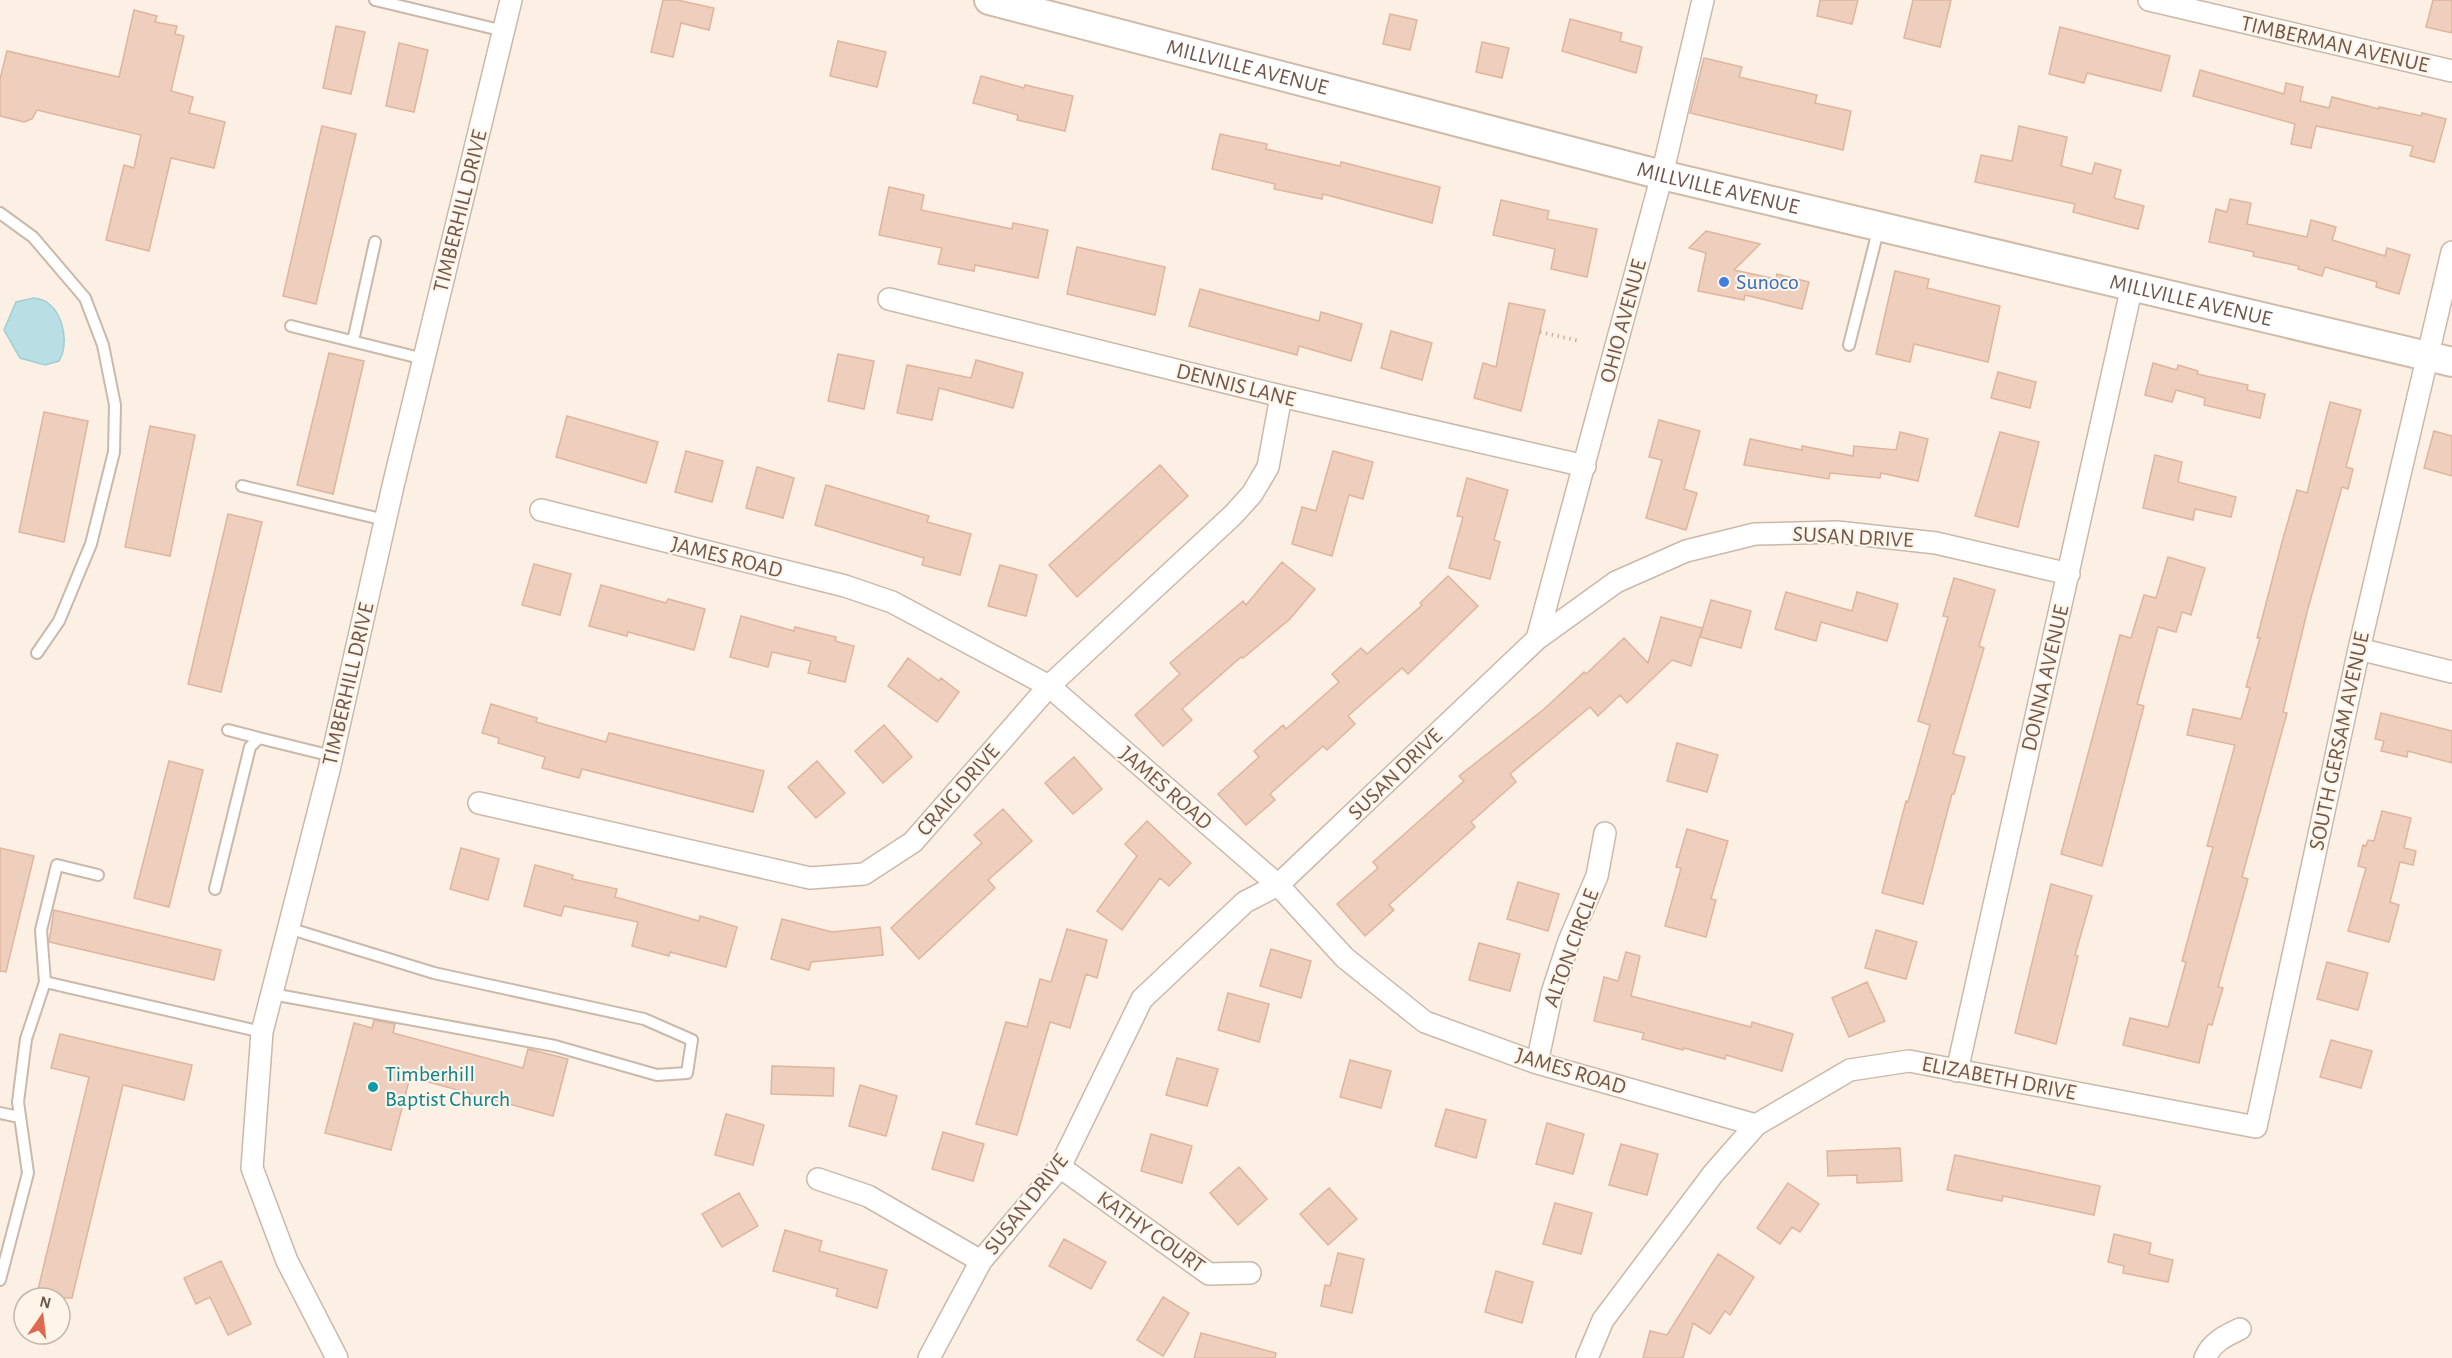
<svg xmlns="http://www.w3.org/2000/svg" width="2452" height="1358" font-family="'Alegreya Sans',sans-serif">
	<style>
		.water { fill: #b9dee3; stroke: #a0ced4; stroke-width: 1.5 }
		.building { fill: #eecebc; stroke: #e0b49d; stroke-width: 1.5 }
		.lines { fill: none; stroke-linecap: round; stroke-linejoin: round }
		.service-casing { stroke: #cbb8aa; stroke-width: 14 }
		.minor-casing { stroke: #cbb8aa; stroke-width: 24 }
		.secondary-casing { stroke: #d0baaa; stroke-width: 32 }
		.path { stroke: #d3b2a0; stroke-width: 4; stroke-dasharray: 1.5 4.5; stroke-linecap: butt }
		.service { stroke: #fff; stroke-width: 10 }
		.minor { stroke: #fff; stroke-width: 21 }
		.secondary { stroke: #fff; stroke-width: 28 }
		.shop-dot { fill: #3f7fe0; stroke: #fef5e8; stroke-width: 2 }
		.culture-dot { fill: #0f9aa8; stroke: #fef5e8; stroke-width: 2 }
		.labels { text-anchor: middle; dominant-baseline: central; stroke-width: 4.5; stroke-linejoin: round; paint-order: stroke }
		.street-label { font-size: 22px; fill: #71574b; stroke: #fef5e8 }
		.shop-label { font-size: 22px; fill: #366cbe; stroke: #fef5e8; text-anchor: start }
		.culture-label { font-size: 22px; fill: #0d838f; stroke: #fef5e8; text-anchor: start }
	</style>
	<rect width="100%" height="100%" fill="#fbf0e3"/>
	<path class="water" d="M34 298C38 299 45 300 48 303 64 315 69 345 59 361L45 365 20 358 4 330 16 302Z"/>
	<path class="building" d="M663 0H677L714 8 709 30 681 23 673 57 651 52Z
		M1820 0H1858L1852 24 1817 16Z
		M1913 0H1951L1940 47 1904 38Z
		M2433 0H2452V33L2426 27Z
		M134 10 157 16 155 22 177 26 175 34 184 36 171 91 193 97 189 113 225 122 214 168 171 158 149 251 106 240 124 165 134 168 141 135 37 110 32 119 24 122 0 116V79L7 51 119 77Z
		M1390 14 1417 20 1410 50 1383 44Z
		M1570 19 1622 33 1620 41 1642 47 1636 73 1562 51Z
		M336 26 365 32 351 94 323 88Z
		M2060 27 2170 56 2161 91 2087 73 2084 83 2049 74Z
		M838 41 886 52 877 87 830 76Z
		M1482 42 1509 48 1502 78 1476 72Z
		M399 43 428 50 414 112 386 106Z
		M1704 58 1742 67 1739 77 1817 95 1815 103 1851 111 1843 150 1690 113Z
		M2200 70 2284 94 2286 83 2303 87 2300 101 2329 108 2332 97 2379 109V107L2421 116 2422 113 2446 119 2434 162 2410 156 2413 146 2316 126 2311 148 2291 144 2295 124 2193 96Z
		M981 76 1024 88 1025 85 1073 96 1065 131 1017 120 1018 115 973 103Z
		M322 126 356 134 316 304 283 296Z
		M2019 126 2067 137 2061 166 2092 174 2095 163 2121 170 2114 198 2144 206 2138 229 2073 212 2075 204 1975 182 1981 155 2012 161Z
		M1220 134 1267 144 1266 149 1340 166 1341 162 1440 187 1432 223 1323 194 1322 199 1274 189 1275 184 1212 169Z
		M889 187 924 195 921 210 1012 229 1013 223 1048 230 1038 278 975 265 974 271 938 264 942 248 879 235Z
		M2230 199 2251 203 2247 224 2307 237 2311 220 2336 227 2332 240 2385 256 2387 248 2410 255 2399 294 2376 287 2377 282 2325 267 2322 276 2298 269 2299 266 2253 256 2254 252 2209 242 2216 209 2227 212Z
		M1501 200 1549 211 1547 219 1597 229 1587 277 1551 269 1555 249 1493 235Z
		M1706 231 1760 244 1734 270 1776 279 1777 274 1809 282 1802 309 1745 295 1744 300 1698 291 1706 253 1689 248Z
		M1077 247 1165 267 1155 315 1067 294Z
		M1895 271 1929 279 1927 288 2000 306 1988 362 1914 344 1910 362 1876 354Z
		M1200 289 1319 321 1321 312 1362 324 1351 361 1299 346 1297 355 1189 326Z
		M1509 303 1545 310 1521 411 1474 398 1483 363 1496 367Z
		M1391 331 1432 343 1422 380 1381 368Z
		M329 353 364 361 333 494 297 485Z
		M838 354 874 361 864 409 828 401Z
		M976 360 1023 373 1013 408 939 388 932 420 897 413 907 365 971 378Z
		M2153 363 2177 370 2178 365 2198 371 2197 374 2248 385 2247 390 2265 394 2260 418 2204 405 2205 398 2176 390 2172 402 2145 395Z
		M1998 372 2036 382 2030 408 1991 398Z
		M2330 402 2361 410 2346 467 2353 469 2348 489 2342 487 2307 612 2283 712 2287 713 2242 877 2248 879 2218 987 2223 988 2212 1025 2208 1024 2199 1063 2123 1045 2130 1018 2168 1027 2186 962 2182 961 2213 847 2207 846 2235 745 2187 735 2193 709 2241 719 2250 688 2246 687 2260 638H2257L2282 542 2297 490 2307 493Z
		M44 412 88 421 64 542 19 532Z
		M567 416 658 442 646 483 556 457Z
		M1659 420 1700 431 1684 489 1697 493 1686 530 1646 518 1662 460 1649 457Z
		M150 426 195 435 170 556 125 547Z
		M2434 431 2452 436V476L2424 468Z
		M1900 432 1928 439 1918 481 1881 473 1880 478 1830 473 1829 479 1744 465 1750 439 1802 450V446L1853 456 1854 446 1896 450Z
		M2000 432 2039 442 2018 527 1975 516Z
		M686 451 723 461 712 502 675 492Z
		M1333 451 1373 462 1363 499 1349 495 1332 556 1292 544 1302 507 1316 511Z
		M2155 455 2182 462 2178 482 2236 497 2231 517 2195 509 2193 520 2143 508Z
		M1160 465 1188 496 1077 597 1049 565Z
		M757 467 794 478 783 518 746 508Z
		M1467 478 1508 490 1494 540 1500 542 1490 579 1449 568 1463 517 1457 516Z
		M826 485 929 516 927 522 971 534 960 575 922 565 924 558 815 525Z
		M228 514 262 522 221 692 188 684Z
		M2168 557 2205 568 2191 615 2182 612 2176 632 2158 627 2137 704 2144 706 2102 866 2061 854 2120 635 2131 638 2144 595 2156 598Z
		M1282 562 1315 589 1290 619 1243 658 1241 657 1182 709 1192 720 1163 746 1135 715 1180 674 1170 663 1243 601 1246 605Z
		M534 564 571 574 560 615 522 605Z
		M1000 565 1037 575 1026 616 988 606Z
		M1448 576 1478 606 1408 674 1402 668 1348 716 1355 724 1327 750 1323 746 1270 794 1275 800 1246 825 1218 794 1259 757 1254 751 1283 725 1286 729 1339 682 1332 674 1361 648 1367 654 1422 605 1420 603Z
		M1954 578 1995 590 1979 646 1984 648 1953 754 1965 757 1954 794H1952L1923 904 1882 893 1906 801 1908 802 1930 725 1918 721 1948 617 1943 616Z
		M601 585 666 603 668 599 705 609 694 650 628 632 627 636 589 626Z
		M1786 592 1852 611 1857 592 1898 604 1887 641 1821 622 1816 641 1775 629Z
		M1711 600 1751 611 1741 648 1700 637Z
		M741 616 794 631 795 627 836 637 835 641 854 646 845 682 808 673 811 661 772 652 768 667 730 657Z
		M1661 617 1702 628 1691 666 1672 660 1627 703 1620 695 1598 716 1590 707 1510 774 1516 782 1471 822 1475 827 1389 905 1394 910 1365 936 1337 904 1378 868 1373 862 1464 781 1459 776 1543 710 1584 672 1586 674 1624 638 1648 663Z
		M908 658 939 681 941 678 959 692 937 722 888 686Z
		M491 704 537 718 536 722 606 742 609 733 764 771 753 812 582 769 579 778 542 768 545 757 498 743 499 738 482 733Z
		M2381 713 2452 731V763L2408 751 2407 757 2381 751 2384 741 2375 739Z
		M884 725 912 757 883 783 855 751Z
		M1677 743 1718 755 1707 792 1667 781Z
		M1074 757 1102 789 1073 814 1045 783Z
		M169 761 203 770 169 907 134 898Z
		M817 761 845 793 816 818 788 787Z
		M1003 809 1032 841 988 880 995 888 919 959 891 928 982 843 974 835Z
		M2382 811 2411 818 2404 848 2416 851 2413 865 2400 862 2390 902 2399 905 2389 942 2348 931 2366 868 2358 866 2363 845 2366 846 2368 840 2374 841Z
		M1147 821 1191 863 1169 886 1160 878 1122 930 1097 911 1137 856 1125 844Z
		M1687 829 1728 841 1711 899 1716 900 1706 937 1665 926 1681 868 1676 867Z
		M0 848 34 856 6 972 0 971Z
		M461 848 499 859 488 900 450 889Z
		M535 865 573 875 572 879 617 889 615 897 699 921 700 916 737 927 726 967 670 952 669 956 632 946 638 922 564 906 561 916 524 906Z
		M1518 882 1559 894 1548 931 1507 919Z
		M2051 884 2092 896 2075 955 2078 956 2056 1044 2015 1033Z
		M54 910 221 950 214 980 49 942Z
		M782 919 832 932 880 927 883 955 811 962 809 970 771 959Z
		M1067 929 1107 940 1097 978 1086 974 1070 1028 1050 1022 1017 1135 976 1124 1006 1022 1027 1027 1040 979 1051 982Z
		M1876 930 1917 942 1906 979 1865 968Z
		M1479 943 1520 954 1510 991 1469 980Z
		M1271 949 1311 961 1301 998 1260 986Z
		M1626 952 1640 956 1631 996 1751 1027 1752 1022 1793 1034 1782 1071 1726 1055 1725 1059 1684 1048 1683 1050 1642 1039 1644 1033 1594 1021 1604 977 1618 981Z
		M2327 962 2368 973 2358 1010 2317 999Z
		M1867 982 1885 1021 1849 1037 1832 998Z
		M1228 993 1269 1004 1259 1042 1218 1030Z
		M374 1020 395 1024 393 1033 523 1068 528 1049 568 1059 553 1116 410 1077 391 1150 325 1133 354 1023 372 1028Z
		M60 1034 192 1065 184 1100 123 1085 72 1298H36L89 1077 51 1068Z
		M2331 1040 2372 1051 2361 1088 2320 1077Z
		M1177 1058 1218 1069 1207 1106 1166 1095Z
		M1350 1060 1391 1071 1381 1108 1340 1097Z
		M772 1066 834 1068 833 1096 771 1094Z
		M860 1085 897 1096 886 1136 849 1126Z
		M1446 1109 1486 1120 1476 1158 1435 1146Z
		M726 1114 764 1125 753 1165 715 1155Z
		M1547 1123 1584 1134 1573 1174 1536 1164Z
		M943 1132 984 1144 973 1181 932 1169Z
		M1151 1134 1192 1146 1182 1183 1141 1171Z
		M1621 1144 1658 1154 1647 1195 1609 1185Z
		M1900 1148 1902 1181 1857 1183V1175L1828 1176 1827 1151Z
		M1955 1155 2100 1186 2094 1215 2003 1196 2002 1201 1947 1190Z
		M1239 1167 1267 1199 1238 1225 1210 1193Z
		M1788 1183 1819 1204 1800 1232 1792 1227 1780 1244 1757 1228Z
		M1329 1188 1357 1219 1328 1245 1300 1214Z
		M739 1193 758 1226 722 1247 702 1214Z
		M1555 1203 1592 1213 1581 1254 1543 1244Z
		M785 1230 822 1241 819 1251 887 1270 877 1308 836 1296 838 1289 773 1271Z
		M2114 1234 2151 1243 2149 1254 2173 1260 2168 1282 2123 1273 2124 1266 2108 1262Z
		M1064 1239 1106 1262 1091 1289 1049 1266Z
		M1338 1253 1364 1259 1352 1313 1321 1306 1325 1285 1330 1286Z
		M1718 1254 1754 1277 1730 1315 1725 1311 1710 1334 1693 1323 1683 1358H1643L1650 1331 1667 1335Z
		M221 1261 251 1324 228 1335 210 1297 196 1304 184 1278Z
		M1496 1271 1533 1282 1522 1323 1485 1312Z
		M1163 1297 1189 1313 1163 1356 1137 1340Z
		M1201 1333 1276 1353 1275 1358H1194Z"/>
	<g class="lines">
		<defs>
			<path id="service" d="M375 0 504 31
				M0 213 33 237 85 298 103 345 115 405 114 452 91 544 59 621 37 653
				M291 326 424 359
				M353 341 375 242
				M1849 345 1879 227
				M242 486 385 520
				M228 730 259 738
				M215 889 250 747 259 738 332 756
				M45 982 41 930 57 865 98 875
				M272 994 555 1046 657 1075 687 1073 692 1040 644 1019 434 973 288 928
				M0 1113 19 1117
				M0 1280 28 1173 18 1102 26 1039 45 982 262 1032"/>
			<path id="minor" d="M2149 0 2452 71
				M889 299 1281 396 1585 466
				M541 510 845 586 892 602 1049 686 1278 885 1345 958 1425 1022 1537 1063 1756 1125
				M1537 639 1662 175 1703 0
				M2359 649 2452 672
				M479 803 810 878 864 874 913 842 1049 686 1233 515 1252 494 1268 467 1281 396
				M1537 1063 1552 993 1569 941 1597 876 1605 833
				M1957 1071 2132 286
				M1060 1167 1209 1274 1250 1273
				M818 1179 868 1196 981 1261
				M337 1358 287 1261 252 1168 262 1032 329 770 393 486 511 0
				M929 1358 981 1261 1060 1167 1142 999 1245 902 1278 885 1537 639 1616 582 1686 551 1755 534 1837 532 1936 543 2069 574
				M1587 1358 1603 1320 1713 1174 1756 1125 1850 1070 1909 1061 2256 1127 2359 649 2452 252
				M2205 1358C2212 1342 2225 1336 2240 1329"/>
			<g id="secondary">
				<path id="s1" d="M989 0 1662 175 2452 362"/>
			</g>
		</defs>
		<use href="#service" class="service-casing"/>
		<use href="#minor" class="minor-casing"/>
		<use href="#secondary" class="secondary-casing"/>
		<path class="path" d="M1540 332 1580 341"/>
		<use href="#service" class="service"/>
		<use href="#minor" class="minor"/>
		<use href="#secondary" class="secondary"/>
	</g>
	<circle class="shop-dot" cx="1724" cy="282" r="6"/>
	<circle class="culture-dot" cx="373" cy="1087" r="6"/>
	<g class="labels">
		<g class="street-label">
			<text transform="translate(2335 44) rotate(13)">TIMBERMAN AVENUE</text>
			<text stroke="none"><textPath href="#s1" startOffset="267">MILLVILLE AVENUE</textPath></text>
			<text stroke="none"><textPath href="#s1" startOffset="753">MILLVILLE AVENUE</textPath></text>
			<text transform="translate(460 211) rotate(-76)">TIMBERHILL DRIVE</text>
			<text stroke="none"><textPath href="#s1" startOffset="1239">MILLVILLE AVENUE</textPath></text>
			<text transform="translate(1623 321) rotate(-75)">OHIO AVENUE</text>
			<text transform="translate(1236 385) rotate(14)">DENNIS LANE</text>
			<text transform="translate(1853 537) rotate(3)">SUSAN DRIVE</text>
			<text transform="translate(727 557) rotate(14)">JAMES ROAD</text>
			<text transform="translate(2045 678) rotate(-77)">DONNA AVENUE</text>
			<text transform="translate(348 684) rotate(-77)">TIMBERHILL DRIVE</text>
			<text transform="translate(2339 741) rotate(-78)">SOUTH GERSAM AVENUE</text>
			<text transform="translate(1395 774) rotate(-44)">SUSAN DRIVE</text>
			<text transform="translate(1166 788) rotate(41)">JAMES ROAD</text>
			<text transform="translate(958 790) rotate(-49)">CRAIG DRIVE</text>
			<text transform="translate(1571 948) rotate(-70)">ALTON CIRCLE</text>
			<text transform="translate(1571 1071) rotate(17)">JAMES ROAD</text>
			<text transform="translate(1999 1078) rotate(11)">ELIZABETH DRIVE</text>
			<text transform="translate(1026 1204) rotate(-52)">SUSAN DRIVE</text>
			<text transform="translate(1151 1232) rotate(35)">KATHY COURT</text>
		</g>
		<g class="shop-label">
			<text x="1736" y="282">Sunoco</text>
		</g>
		<g class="culture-label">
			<text x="385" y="1074">Timberhill<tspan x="385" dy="25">Baptist Church</tspan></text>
		</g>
	</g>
	<g transform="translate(42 1316) rotate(14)"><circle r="28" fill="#fef5e8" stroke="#c6b6a9" stroke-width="1.5"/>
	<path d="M0-4.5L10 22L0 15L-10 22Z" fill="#de694f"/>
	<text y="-9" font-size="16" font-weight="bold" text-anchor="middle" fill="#71574b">N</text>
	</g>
</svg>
